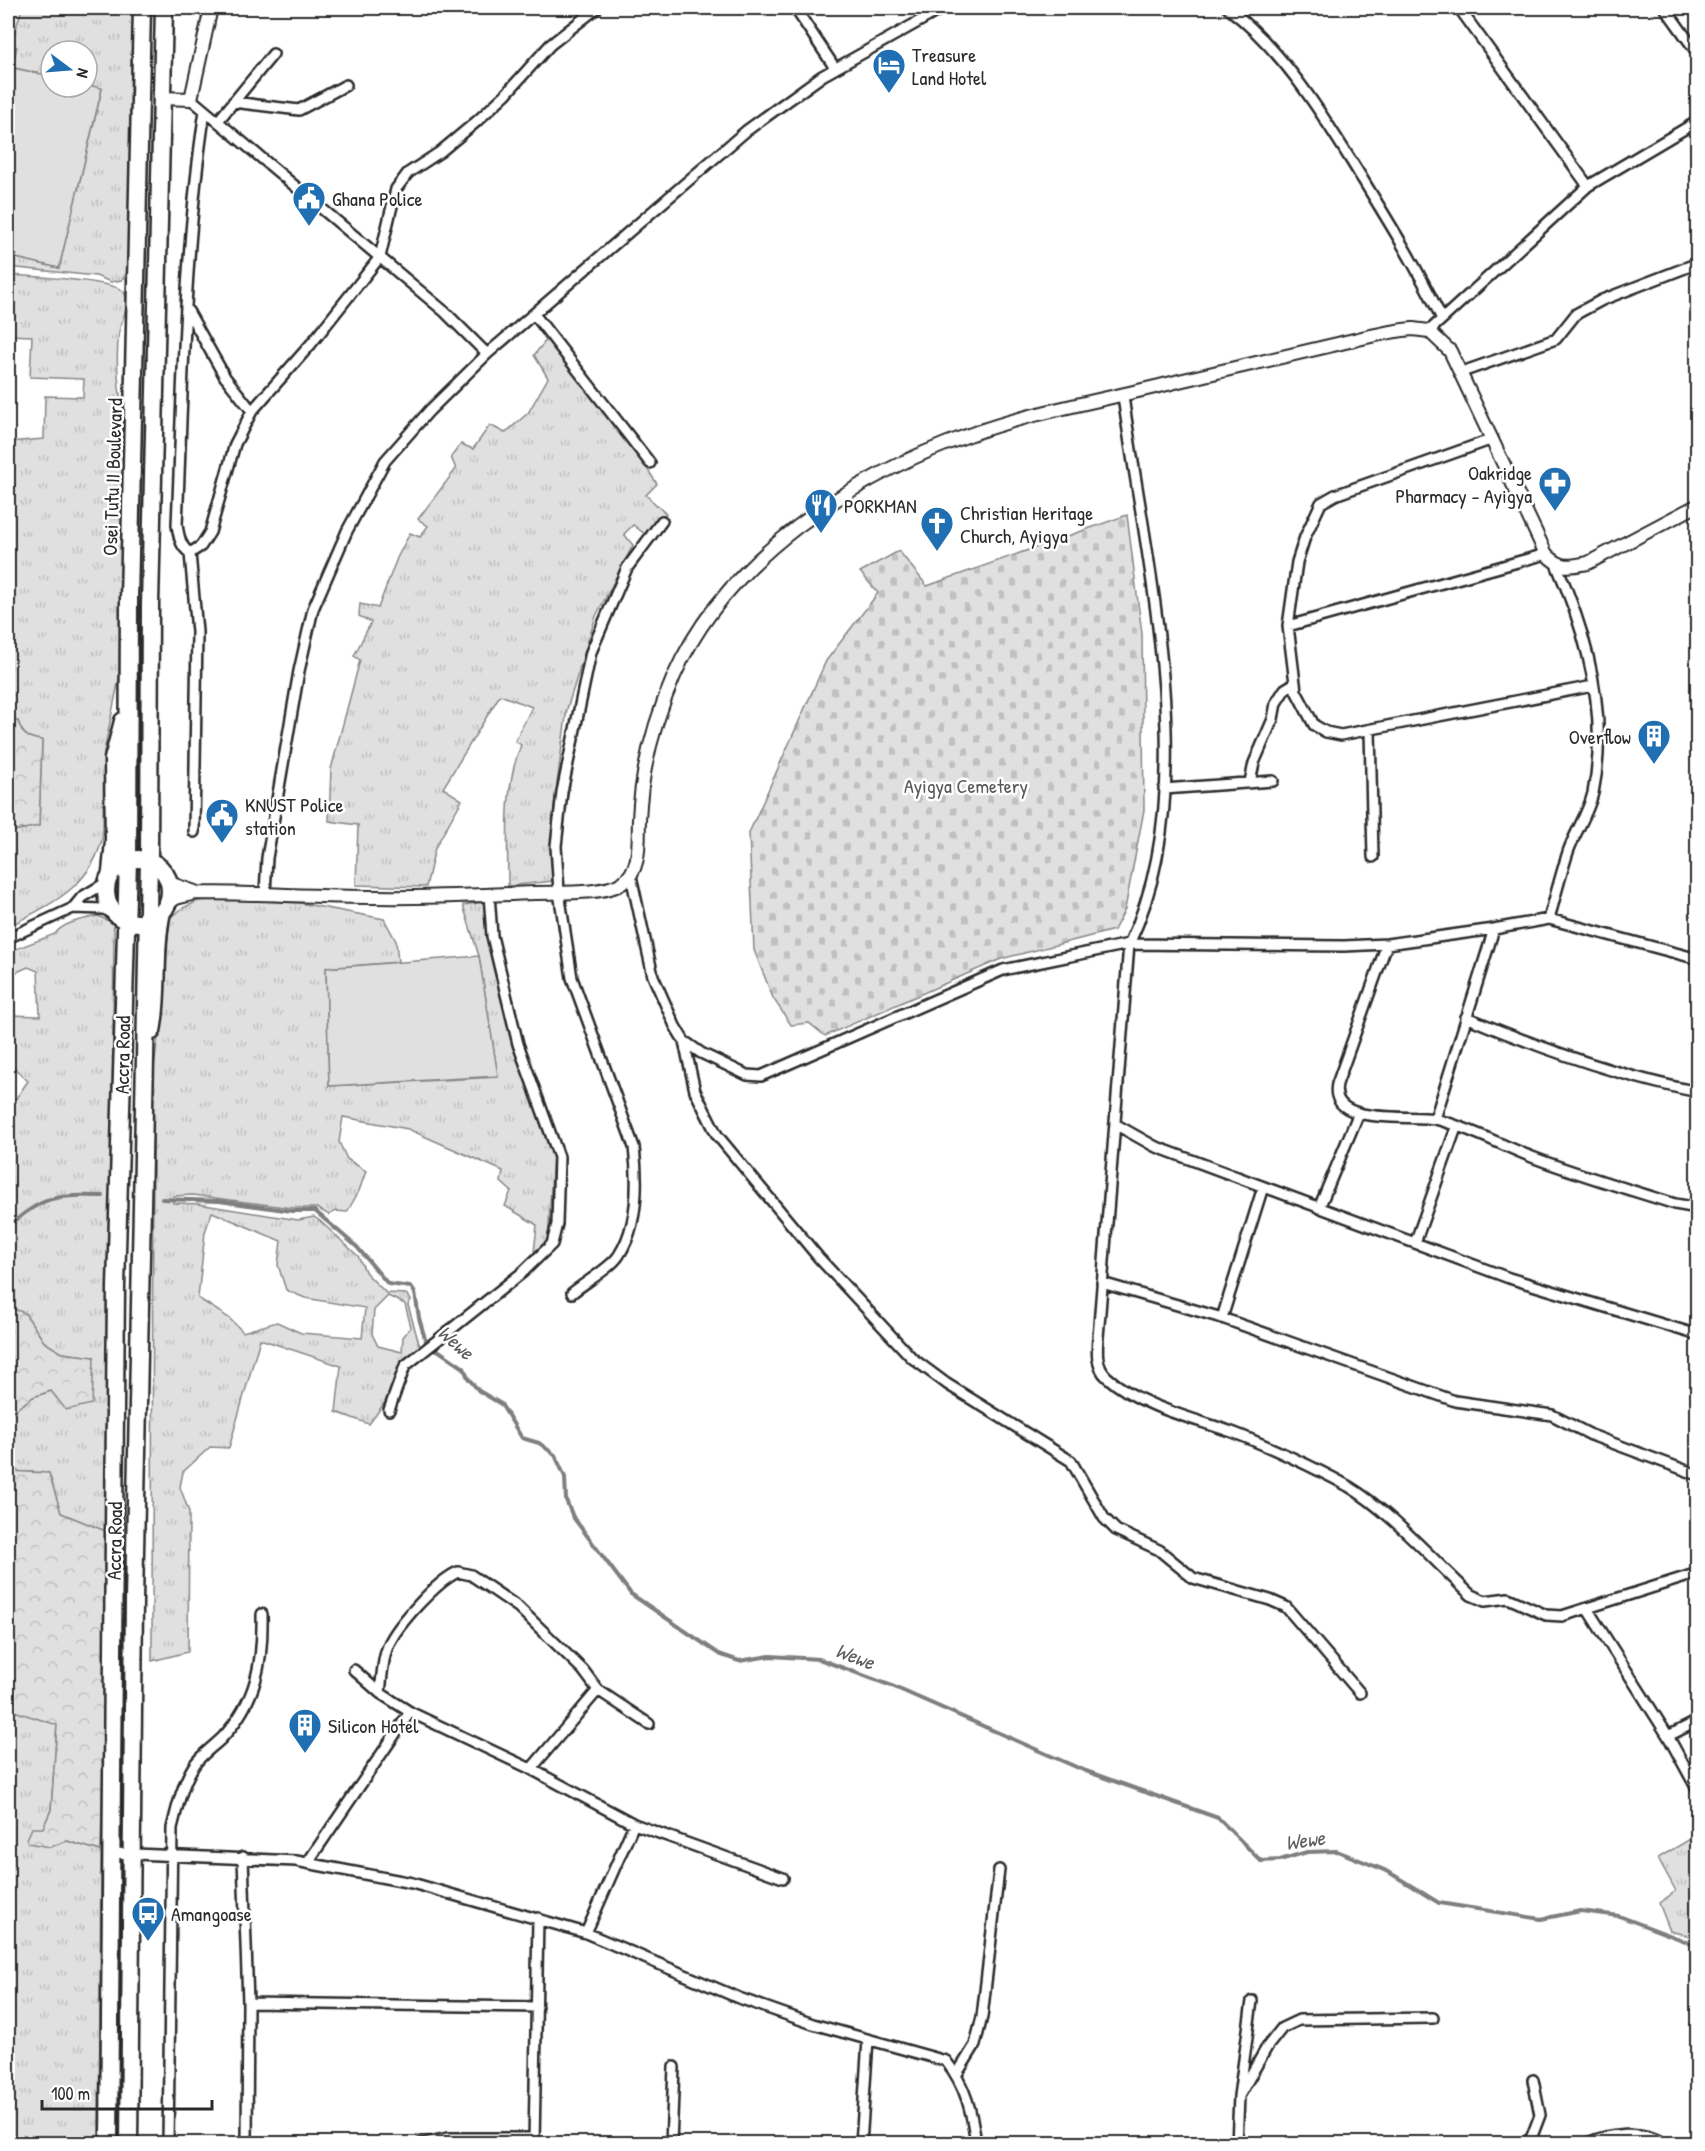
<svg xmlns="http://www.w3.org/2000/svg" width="1705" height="2151" font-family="'Patrick Hand',sans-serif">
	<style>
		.grass { fill: url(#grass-tufts); stroke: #868686; stroke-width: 1.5; fill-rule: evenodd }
		.forest { fill: url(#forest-crowns); stroke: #868686; stroke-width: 1.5 }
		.cemetery { fill: url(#cemetery-stones); stroke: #868686; stroke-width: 1.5 }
		.park { fill: #e0e0e0; stroke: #868686; stroke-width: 1.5 }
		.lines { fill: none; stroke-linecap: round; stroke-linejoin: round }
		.stream { stroke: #7e7e7e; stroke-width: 4 }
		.street-casing { stroke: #2b2b2b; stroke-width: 14 }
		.secondary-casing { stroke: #2b2b2b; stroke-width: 16 }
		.highway-casing { stroke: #2b2b2b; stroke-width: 21 }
		.street { stroke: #fff; stroke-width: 9 }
		.secondary { stroke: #fff; stroke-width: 12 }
		.highway { stroke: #fff; stroke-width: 16 }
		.labels { text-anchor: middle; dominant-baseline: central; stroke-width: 5; stroke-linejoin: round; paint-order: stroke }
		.poi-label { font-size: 20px; fill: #2b2b2b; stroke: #fff; text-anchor: start }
		.street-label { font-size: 20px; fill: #2b2b2b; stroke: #fff }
		.park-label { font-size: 20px; fill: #585858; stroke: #fff }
		.water-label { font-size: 21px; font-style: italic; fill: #5c5c5c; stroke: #fff }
	</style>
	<defs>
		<pattern id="grass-tufts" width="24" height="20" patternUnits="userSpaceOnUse" patternTransform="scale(1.5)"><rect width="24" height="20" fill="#e0e0e0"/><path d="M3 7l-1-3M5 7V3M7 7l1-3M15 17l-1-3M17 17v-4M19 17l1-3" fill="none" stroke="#c0c0c0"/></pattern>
		<pattern id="forest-crowns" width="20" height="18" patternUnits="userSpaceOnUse" patternTransform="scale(1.5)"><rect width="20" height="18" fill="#e0e0e0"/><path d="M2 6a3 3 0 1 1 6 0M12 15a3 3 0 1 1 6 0" fill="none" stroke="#c0c0c0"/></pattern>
		<pattern id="cemetery-stones" width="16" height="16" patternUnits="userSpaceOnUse" patternTransform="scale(1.5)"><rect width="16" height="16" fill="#e0e0e0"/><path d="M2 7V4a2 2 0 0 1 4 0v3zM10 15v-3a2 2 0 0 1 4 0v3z" fill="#c0c0c0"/></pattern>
	</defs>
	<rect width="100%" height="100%" fill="#fff"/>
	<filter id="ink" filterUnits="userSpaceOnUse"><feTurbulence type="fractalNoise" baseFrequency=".0167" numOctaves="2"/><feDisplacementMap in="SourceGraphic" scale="12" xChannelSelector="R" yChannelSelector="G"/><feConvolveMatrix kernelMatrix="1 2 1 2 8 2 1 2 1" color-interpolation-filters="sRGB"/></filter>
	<g filter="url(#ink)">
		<path class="grass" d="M22 8H135L128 271 122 280 111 282 96 276 8 267V256L59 268 102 89 87 85V51H51V76L14 68 8 93V80L17 47 11 45Z
			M8 275C26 276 116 280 124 292 132 304 121 320 119 332 115 361 119 395 125 423L119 679 104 751 103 835C93 885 53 903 13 924L8 904V832L39 826 42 741C28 737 23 737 18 721H8V442L44 439 45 396 83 397 84 379 30 377 32 336 8 335Z
			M548 338 632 445 657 484 646 495 666 514 645 534 633 525 624 534 633 545 596 616 567 709 554 806 553 881 508 886C508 840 503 789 521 745L515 741 532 707 500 695 443 788 462 800 435 848 426 887 356 885 358 825 329 821 331 769 360 660 354 656 371 622 359 616 360 604 378 608 397 558 410 533 420 537 428 526 418 519 456 469 451 457 461 444 473 449 490 425 505 433 528 413 548 378 534 355Z
			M222 899 300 903 384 919 396 941 398 962 326 968 329 1086 498 1077 479 956 463 905 484 902 510 1035 553 1152 548 1242 534 1253 537 1225 505 1206 511 1191 501 1182 503 1171 408 1129 343 1117 339 1142 347 1159 366 1171 359 1191 347 1212 336 1211 329 1215 317 1208H292L193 1195 173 1196V1203L198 1204 298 1220 314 1217 320 1221 358 1256 366 1273 386 1293 406 1294 411 1300 408 1305 420 1347 405 1361 392 1393 369 1424 336 1412 341 1366 260 1339 229 1448 210 1447 183 1472 180 1487 189 1512 188 1652 152 1661 153 1076 162 1004 163 932 171 917 183 908 198 901ZM212 1212 281 1241 278 1265 286 1290 305 1298 365 1308 362 1338 301 1333 277 1322 243 1332 229 1318 198 1298 205 1232ZM388 1296 405 1304 411 1327 403 1337 402 1352 378 1346 372 1334 374 1310Z
			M98 916 113 923 114 931 108 1532 61 1513 49 1473 8 1471V1415L33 1397 51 1391 94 1357 62 1353 44 1342 25 1313 8 1307V1110L28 1081 8 1062V1015L40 1016 38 971 28 967 8 976V952L55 934C63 922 85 919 98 916Z
			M8 1709 57 1724 51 1810 43 1828 50 1847 67 1841 101 1851 99 2143H8Z
			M1697 1835V1938L1670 1931 1659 1903 1676 1891 1658 1858Z"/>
		<path class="forest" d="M8 721H18C23 736 27 738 42 740L39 826 8 832Z
			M8 1307 25 1313 44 1342 62 1353 94 1357 92 1404 66 1410 51 1391 33 1397 8 1415Z
			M8 1471 49 1473 61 1513 108 1532 101 1851 67 1841 50 1847 28 1843 27 1839 32 1828H43L51 1810 57 1725 8 1709Z"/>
		<path class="cemetery" d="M1127 515 1142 634 1144 810 1125 909 1114 930 1001 959 825 1036 809 1023 791 1025 773 998 754 950 749 833 826 661 878 593 860 572 899 551 927 586Z"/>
		<path class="park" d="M13 68 51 76V87H87V85L102 88 59 268 8 256V93Z
			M479 956 498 1076 329 1086 326 968Z"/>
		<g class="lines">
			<path class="stream" d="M162 1199 219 1201 292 1211H315L357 1247 388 1284 411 1287 415 1293 419 1318 426 1342 464 1368 468 1378 479 1391 501 1404 522 1438 539 1443 555 1455 565 1477 566 1500 573 1517 631 1594 719 1654 739 1661 770 1656 819 1659 892 1686 1083 1770 1218 1818 1261 1861 1280 1860 1307 1852 1337 1851 1387 1871 1439 1903 1541 1919 1581 1911 1619 1916 1698 1946
				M8 1227C43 1195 57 1195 103 1196"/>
			<defs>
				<path id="street" d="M795 8 835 68
					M1228 8C1285 52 1322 114 1360 175 1389 222 1417 267 1441 317
					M1459 8 1588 186
					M1665 8 1698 54
					M191 99 445 312 487 354
					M233 102 299 110 346 85
					M218 121 273 54
					M188 311 225 377 252 411
					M534 314 650 463
					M1429 331 1588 186 1698 121
					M1462 372 1556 339 1576 314 1602 300 1698 263
					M1123 396C1145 561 1205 788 1129 944L1099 1325C1098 1342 1093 1365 1107 1377 1139 1406 1192 1418 1232 1432 1266 1445 1316 1468 1348 1486 1390 1511 1434 1561 1471 1595L1485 1601 1508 1598 1546 1615 1562 1616 1698 1573
					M1493 439 1335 495 1321 503 1305 537 1297 562 1288 626 1296 691 1314 725 1326 732 1341 735 1593 686
					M190 553 201 546 210 532 235 444 252 411 311 344 380 257 396 189 408 173 440 152 476 122 505 95 550 45 597 8
					M1288 626 1546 554
					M1370 730 1373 857
					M1250 782 1254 763 1273 719 1276 703 1285 689 1295 683
					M1164 789 1273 781
					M194 832 197 632 190 553C180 546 179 537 177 525 183 387 184 247 205 111
					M631 876 653 976 675 1026 684 1041 701 1053 747 1075 761 1076 1003 970 1129 944 1344 946 1387 944 1494 929 1549 919 1698 959
					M265 893 267 858 299 671 313 609 347 531 385 461 429 411 487 354 746 131 822 76 943 8
					M73 908 103 909 114 913
					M1549 919C1555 897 1561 874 1568 852 1575 832 1588 814 1593 793 1609 716 1587 634 1556 564
					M8 938 73 908 82 897 107 882
					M1387 944 1337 1084C1328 1127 1410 1114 1435 1119 1468 1127 1501 1145 1532 1157 1579 1175 1628 1189 1675 1204L1698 1208
					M1466 1017C1537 1047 1622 1077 1698 1092
					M684 1041 695 1091 717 1135 819 1258 912 1358 947 1384 1071 1461 1104 1518 1116 1530 1159 1550 1193 1578 1270 1600 1286 1607 1360 1693
					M1435 1119 1494 929
					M1115 1124 1154 1146 1509 1278 1698 1335
					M1319 1208 1358 1115
					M1415 1243 1456 1128
					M1102 1283 1222 1318 1455 1401 1552 1415 1591 1435 1698 1475
					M572 1293C584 1283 612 1267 619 1255 639 1224 638 1181 634 1147L572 978 559 892 556 846 562 792 591 652 627 568 662 521
					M1222 1318 1263 1187
					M389 1410 405 1366 523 1272 552 1244 557 1224 559 1157 518 1044 492 936 489 894
					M1588 1610 1668 1736 1698 1791
					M354 1670 380 1693 410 1712 531 1769 634 1824 783 1878
					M380 1693C382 1678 382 1660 388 1646 397 1625 437 1581 458 1572L471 1575 518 1607 583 1670 598 1690 649 1724
					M1668 1736 1698 1721
					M531 1769 598 1690
					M112 1853 296 1861 412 1883 586 1933 739 1998 813 2024 946 2061C966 2086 972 2112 976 2144
					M243 1857 248 2003 247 2144
					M308 1862 410 1712
					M586 1933 634 1824
					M248 2003 537 2007
					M957 2074 975 2045 982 2017 999 1870
					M1239 2096 1267 2047 1282 2028 1299 2020 1433 2018
					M168 2144 172 1828C177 1808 182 1785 193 1767 200 1755 212 1748 222 1738 257 1701 263 1662 262 1614
					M420 2144 448 2138H534
					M534 2144 538 1918
					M671 2144 674 2067
					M861 2144 868 2040
					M1237 2144 1239 2096 1252 2001
					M1529 2144 1540 2115 1533 2080
					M1585 2144C1609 2133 1642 2129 1665 2144"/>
				<path id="secondary" d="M161 98 191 99 211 8
					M169 883 195 892
					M167 904 176 898 196 893C257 893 316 897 376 897 429 898 481 895 534 893 556 892 604 895 622 883 642 870 638 841 639 820 641 770 654 722 674 676 726 558 852 477 969 435 1034 411 1111 399 1179 381 1230 369 1282 357 1333 345 1359 339 1386 331 1413 329L1429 331 1450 351 1546 554C1561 569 1568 567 1588 563L1698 505"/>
				<path id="highway" d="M106 891a32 32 0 1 1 64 0a32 32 0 1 1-64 0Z
					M111 872 114 841 113 759 123 721
					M152 1031C160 992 153 951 162 912
					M109 2144 116 1287 128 860 129 600 142 8
					M129 2144 134 1601 149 860 150 605 164 8"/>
			</defs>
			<use href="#street" class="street-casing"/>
			<use href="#secondary" class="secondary-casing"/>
			<use href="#highway" class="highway-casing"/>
			<use href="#street" class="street"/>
			<use href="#secondary" class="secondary"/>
			<use href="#highway" class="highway"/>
		</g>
	</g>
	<defs>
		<symbol id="hotel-pin" viewBox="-11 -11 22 30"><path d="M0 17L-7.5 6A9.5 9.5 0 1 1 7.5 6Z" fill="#1f6fb2" stroke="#fff"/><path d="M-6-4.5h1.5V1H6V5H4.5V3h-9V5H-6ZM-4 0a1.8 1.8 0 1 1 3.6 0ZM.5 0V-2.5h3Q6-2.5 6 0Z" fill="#fff"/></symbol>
		<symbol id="civic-pin" viewBox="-11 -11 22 30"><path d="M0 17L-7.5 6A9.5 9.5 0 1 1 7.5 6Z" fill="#1f6fb2" stroke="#fff"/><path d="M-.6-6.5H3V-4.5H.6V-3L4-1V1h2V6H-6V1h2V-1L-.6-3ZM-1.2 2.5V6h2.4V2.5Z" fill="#fff"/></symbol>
		<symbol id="pharmacy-pin" viewBox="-11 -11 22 30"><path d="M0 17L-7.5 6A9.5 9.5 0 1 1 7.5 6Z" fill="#1f6fb2" stroke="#fff"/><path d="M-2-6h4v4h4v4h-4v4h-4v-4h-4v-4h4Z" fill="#fff"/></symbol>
		<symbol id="restaurant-pin" viewBox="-11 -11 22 30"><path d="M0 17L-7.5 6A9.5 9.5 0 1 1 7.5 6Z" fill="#1f6fb2" stroke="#fff"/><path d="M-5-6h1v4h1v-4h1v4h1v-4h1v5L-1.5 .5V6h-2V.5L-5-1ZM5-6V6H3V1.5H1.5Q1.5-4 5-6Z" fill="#fff"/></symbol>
		<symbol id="church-pin" viewBox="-11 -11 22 30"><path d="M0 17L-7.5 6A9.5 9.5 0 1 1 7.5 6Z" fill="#1f6fb2" stroke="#fff"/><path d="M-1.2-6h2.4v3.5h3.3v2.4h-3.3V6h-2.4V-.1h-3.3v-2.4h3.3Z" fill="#fff"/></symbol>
		<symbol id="building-pin" viewBox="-11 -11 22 30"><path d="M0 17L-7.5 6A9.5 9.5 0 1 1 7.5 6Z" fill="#1f6fb2" stroke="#fff"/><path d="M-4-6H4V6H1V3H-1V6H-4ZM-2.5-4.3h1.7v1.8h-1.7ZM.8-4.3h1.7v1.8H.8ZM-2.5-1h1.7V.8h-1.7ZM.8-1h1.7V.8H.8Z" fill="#fff"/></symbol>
		<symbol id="bus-pin" viewBox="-11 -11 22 30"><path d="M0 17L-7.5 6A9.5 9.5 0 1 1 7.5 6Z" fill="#1f6fb2" stroke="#fff"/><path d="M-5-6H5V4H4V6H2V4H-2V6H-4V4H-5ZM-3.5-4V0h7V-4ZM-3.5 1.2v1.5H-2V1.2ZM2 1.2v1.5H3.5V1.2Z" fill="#fff"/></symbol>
	</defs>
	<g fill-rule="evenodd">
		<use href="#hotel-pin" x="870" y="46" width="38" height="52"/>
		<use href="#civic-pin" x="290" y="179" width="38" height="52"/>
		<use href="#pharmacy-pin" x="1536" y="464" width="38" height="52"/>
		<use href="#restaurant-pin" x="802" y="486" width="38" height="52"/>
		<use href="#church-pin" x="918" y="504" width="38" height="52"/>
		<use href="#building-pin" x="1635" y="717" width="38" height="52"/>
		<use href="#civic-pin" x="203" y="796" width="38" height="52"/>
		<use href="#building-pin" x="286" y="1706" width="38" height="52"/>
		<use href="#bus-pin" x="129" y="1894" width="38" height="52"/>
	</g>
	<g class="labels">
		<g class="poi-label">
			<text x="912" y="54">Treasure<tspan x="912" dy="23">Land Hotel</tspan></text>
			<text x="332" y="198">Ghana Police</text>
			<text x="1532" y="472" text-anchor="end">Oakridge<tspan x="1532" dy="23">Pharmacy - Ayigya</tspan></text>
			<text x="844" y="505">PORKMAN</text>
			<text x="960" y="512">Christian Heritage<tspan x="960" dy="23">Church, Ayigya</tspan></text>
			<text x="1631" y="736" text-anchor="end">Overflow</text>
			<text x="245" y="804">KNUST Police<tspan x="245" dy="23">station</tspan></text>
			<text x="328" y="1725">Silicon Hotel</text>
			<text x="171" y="1913">Amangoase</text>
		</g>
		<g class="street-label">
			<text transform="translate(112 477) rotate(-88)">Osei Tutu II Boulevard</text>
			<text transform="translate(122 1055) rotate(-89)">Accra Road</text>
			<text transform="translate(114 1541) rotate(-89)">Accra Road</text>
		</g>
		<g class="park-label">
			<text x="966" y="785">Ayigya Cemetery</text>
		</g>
		<g class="water-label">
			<text transform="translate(456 1342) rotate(42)">Wewe</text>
			<text transform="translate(855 1656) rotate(21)">Wewe</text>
			<text transform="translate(1305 1840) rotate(-8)">Wewe</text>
		</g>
	</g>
	<rect width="1705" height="2151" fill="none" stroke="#fff" stroke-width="30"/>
	<rect x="15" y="15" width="1675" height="2121" fill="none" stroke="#2b2b2b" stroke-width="2" filter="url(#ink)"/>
	<g transform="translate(69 69) rotate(106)"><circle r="28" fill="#ffffff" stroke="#aaaaaa" stroke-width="1.5"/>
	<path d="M0-4.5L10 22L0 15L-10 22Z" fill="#1f6fb2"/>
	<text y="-9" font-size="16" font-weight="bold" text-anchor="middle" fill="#2b2b2b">N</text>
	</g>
	<path d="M42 2100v9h170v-9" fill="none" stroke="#2b2b2b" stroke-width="3"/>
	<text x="51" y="2100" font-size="18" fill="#2b2b2b" stroke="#ffffff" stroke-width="4.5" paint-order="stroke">100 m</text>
</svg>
